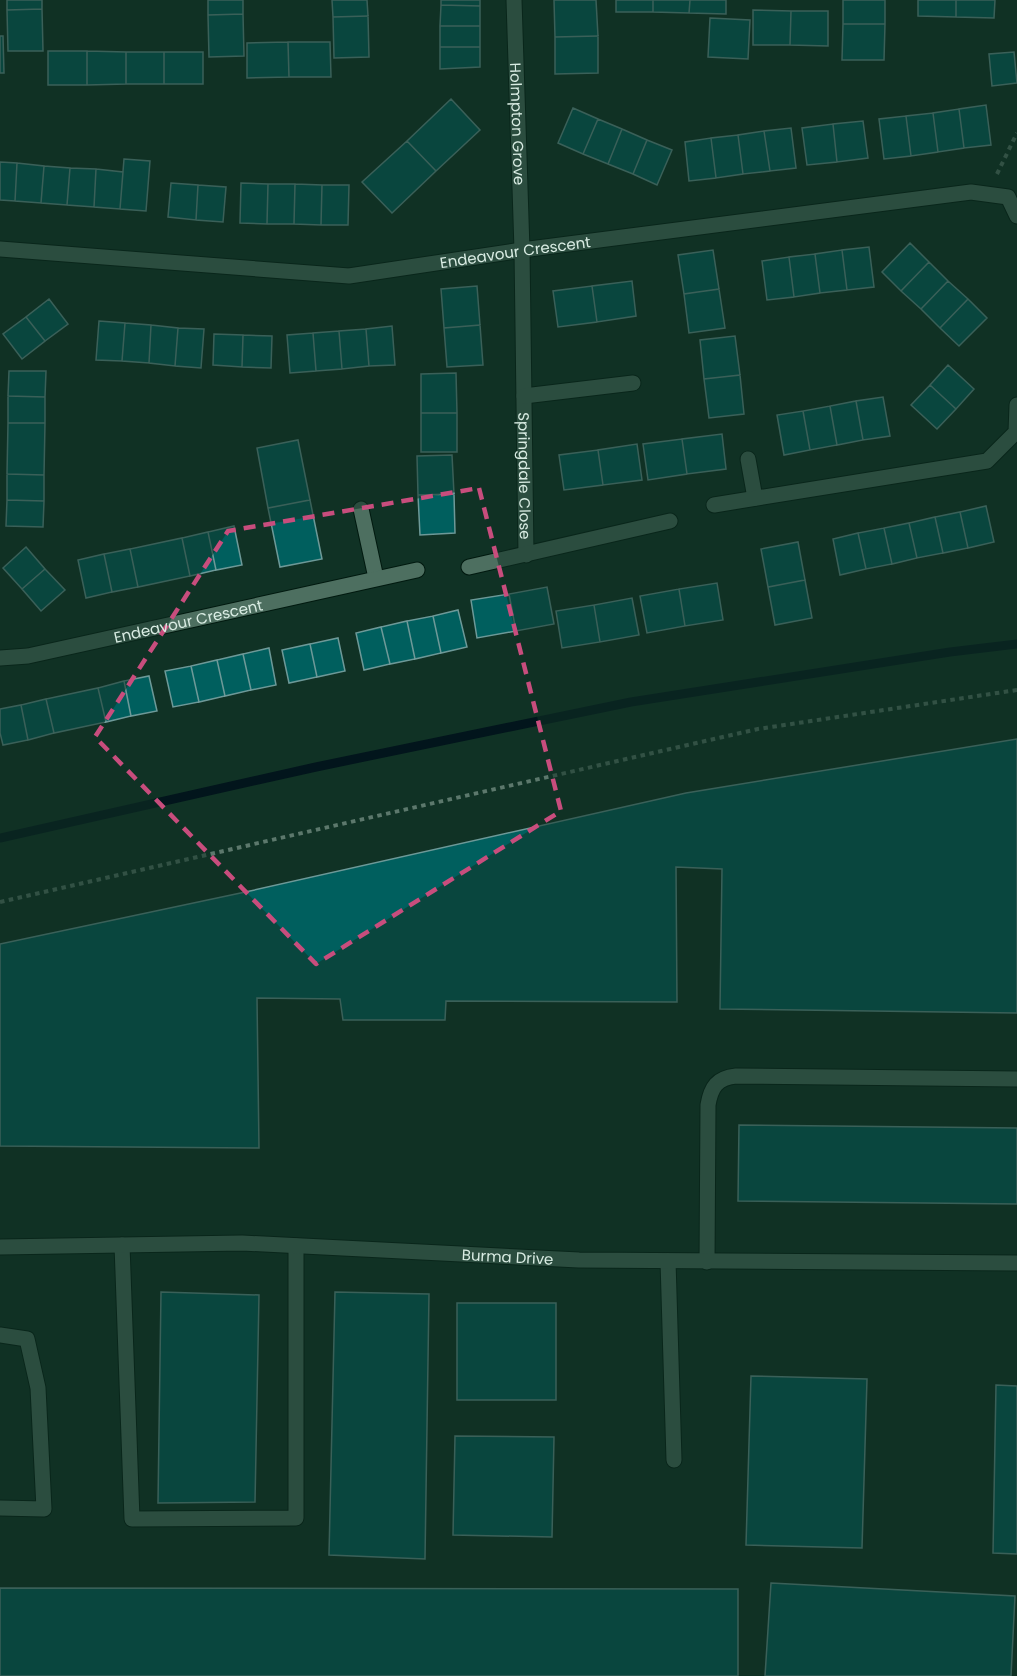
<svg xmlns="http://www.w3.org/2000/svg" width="1017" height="1676" font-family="Poppins,sans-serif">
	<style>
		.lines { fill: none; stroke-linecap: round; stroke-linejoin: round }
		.stream { stroke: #02151c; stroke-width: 9 }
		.building { fill: #005f5e; stroke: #6d9998; stroke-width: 1.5 }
		.lane-casing { stroke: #01190f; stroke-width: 17 }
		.street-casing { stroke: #01190f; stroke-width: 17 }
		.path { stroke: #5c786c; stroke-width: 4; stroke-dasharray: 4.5 4.5; stroke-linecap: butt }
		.lane { stroke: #4d6f60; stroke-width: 15 }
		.street { stroke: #4d6f60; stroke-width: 15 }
		.marked { fill: none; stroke: #c84d7d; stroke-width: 4.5; stroke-dasharray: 12 8; stroke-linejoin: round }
		.labels { text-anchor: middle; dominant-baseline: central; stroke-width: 4.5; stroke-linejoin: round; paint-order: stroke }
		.street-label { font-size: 15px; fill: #d9ece3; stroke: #091711 }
	</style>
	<rect width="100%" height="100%" fill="#103225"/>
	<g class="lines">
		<path class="stream" d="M0 838 316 767 631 702 950 652 1017 644"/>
	</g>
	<path class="building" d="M7 0H42V9L7 10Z
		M208 0H243V14L208 15Z
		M332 0H367L368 16 333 17Z
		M441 0H480V6L441 5Z
		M554 0H596L598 36 555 37Z
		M616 0H653V12H616Z
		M653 0H690L689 13 653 12Z
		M690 0H726V14L689 13Z
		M843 0H885V24H843Z
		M918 0H956V17L918 16Z
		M956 0H995L994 18 956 17Z
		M441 5 480 6V26H440Z
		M42 9 43 51H8L7 10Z
		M753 10 791 11 790 45H753Z
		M791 11H828V46L790 45Z
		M243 14 244 56 209 57 208 15Z
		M368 16 369 57 334 58 333 17Z
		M710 18 750 20 748 59 708 57Z
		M843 24H885L884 60H842Z
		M440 26H480V47H440Z
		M0 36H3L4 73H0Z
		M598 36V73L555 74V37Z
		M288 42 289 77 247 78V43Z
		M288 42H330L331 77H289Z
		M440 47H480V67L440 69Z
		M48 51H87V85H48Z
		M87 51 126 52V84L87 85Z
		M126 52H164V84H126Z
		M164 52H203V84H164Z
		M1014 52 1017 83 992 86 989 54Z
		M451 99 480 130 436 171 407 141Z
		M986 105 991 145 964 148 959 109Z
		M573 108 598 119 583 154 558 143Z
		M959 109 964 148 938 152 933 113Z
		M933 113 938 152 911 156 906 116Z
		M906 116 911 156 884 159 879 119Z
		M598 119 622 129 608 164 583 154Z
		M863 121 868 158 837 162 833 124Z
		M833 124 837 162 807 165 802 128Z
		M791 128 796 168 770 171 764 131Z
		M622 129 647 140 633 174 608 164Z
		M764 131 770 171 743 174 738 135Z
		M738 135 743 174 716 178 711 138Z
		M711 138 716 178 689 181 685 142Z
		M647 140 672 150 657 185 633 174Z
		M407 141 436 171 392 213 362 182Z
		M124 159 150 161 146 211 120 209Z
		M0 162 17 163 15 201 0 200Z
		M17 163 44 166 41 203 15 201Z
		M44 166 70 168 67 205 41 203Z
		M70 168 96 169 94 207 67 205Z
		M96 169 123 172 120 209 94 207Z
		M171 183 198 185 196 220 168 217Z
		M241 183 268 184 267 224 240 223Z
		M268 184H295L294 224H267Z
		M295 184 322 185 321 225 294 224Z
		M198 185 226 187 223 222 196 220Z
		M322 185H349L348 225H321Z
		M910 243 929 262 901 291 882 272Z
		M869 247 874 287 847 290 842 250Z
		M713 250 719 289 684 294 678 255Z
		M842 250 847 290 820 293 815 254Z
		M815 254 820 293 794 297 789 257Z
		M789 257 794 297 767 300 762 261Z
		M929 262 948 281 921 309 901 291Z
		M632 281 636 316 597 322 592 286Z
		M948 281 968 299 940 328 921 309Z
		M477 286 480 325 444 328 441 289Z
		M592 286 597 322 558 327 553 291Z
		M719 289 725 328 689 333 684 294Z
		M49 299 68 324 45 341 26 317Z
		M968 299 987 318 959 346 940 328Z
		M26 317 45 341 22 359 3 334Z
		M99 321 125 323 122 361 96 360Z
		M125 323 151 325 149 363 122 361Z
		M151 325 178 328 175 366 149 363Z
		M480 325 483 365 447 367 444 328Z
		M392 326 395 365 369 366 366 329Z
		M178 328 204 329 201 368 175 366Z
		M366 329 369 366 342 369 339 331Z
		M339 331 342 369 316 371 313 333Z
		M313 333 316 371 290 373 287 335Z
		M214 334 243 335 242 367 213 365Z
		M243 335 272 336 271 368 242 367Z
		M735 336 740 375 704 379 700 340Z
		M948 365 974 389 956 409 930 385Z
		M9 371H46L45 397 8 396Z
		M456 373 457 413H421V374Z
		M740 375 744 414 709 418 704 379Z
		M930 385 956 409 937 429 911 405Z
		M8 396 45 397V423H8Z
		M883 397 890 436 863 440 856 401Z
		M856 401 863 440 837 445 830 406Z
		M830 406 837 445 810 450 803 411Z
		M803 411 810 450 784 455 777 415Z
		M421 413H457V452H421Z
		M8 423H45L44 475 7 474Z
		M722 434 726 469 687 474 682 439Z
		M682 439 687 474 648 480 643 444Z
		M298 440 310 500 268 508 257 448Z
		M637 444 642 480 603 485 598 450Z
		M598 450 603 485 564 490 559 455Z
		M452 455 454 494 418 495 417 456Z
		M7 474 44 475V501L7 500Z
		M454 494 455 533 420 535 418 495Z
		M7 500 44 501 43 527 6 526Z
		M310 500 322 559 280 567 268 508Z
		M986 506 994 542 968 548 960 512Z
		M960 512 968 548 943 553 935 517Z
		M935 517 943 553 917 558 909 523Z
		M909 523 917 558 892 564 884 528Z
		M234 526 242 565 216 570 208 532Z
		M884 528 892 564 866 569 858 533Z
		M208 532 216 570 190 576 182 538Z
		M858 533 866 569 840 575 833 539Z
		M182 538 190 576 138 587 130 549Z
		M798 542 805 580 768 587 761 549Z
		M26 547 45 569 22 589 3 568Z
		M130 549 138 587 112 592 104 554Z
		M104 554 112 592 86 598 78 560Z
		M45 569 65 590 41 611 22 589Z
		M805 580 812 618 775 625 768 587Z
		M717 583 723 620 685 626 679 589Z
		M547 587 554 624 516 631 509 594Z
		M679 589 685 626 647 633 640 596Z
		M509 594 516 631 477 638 471 600Z
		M632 598 639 635 600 642 594 605Z
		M594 605 600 642 562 648 556 611Z
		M458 610 467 647 441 653 433 616Z
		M433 616 441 653 415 659 407 621Z
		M407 621 415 659 390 664 381 627Z
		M381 627 390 664 364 670 356 633Z
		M338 638 345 671 317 677 310 644Z
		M310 644 317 677 289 683 282 650Z
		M269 648 276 685 251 690 243 654Z
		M243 654 251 690 225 696 217 660Z
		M217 660 225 696 199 702 191 666Z
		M191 666 199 702 173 707 165 671Z
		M149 676 157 711 131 716 124 681Z
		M124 681 131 716 106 722 98 688Z
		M98 688 106 722 54 733 46 699Z
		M46 699 54 733 28 740 21 705Z
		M21 705 28 740 3 745 0 733V709Z
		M1017 739V1013L720 1009 722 869 676 867 677 1002 446 1001 445 1020H343L340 999 257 998 259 1148 0 1146V944L250 891 686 793Z
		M739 1125 1017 1128V1204L738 1201Z
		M161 1292 259 1295 255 1502 158 1503Z
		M335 1292 429 1294 425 1559 329 1555Z
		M457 1303H556V1400H457Z
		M751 1376 867 1379 862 1548 746 1545Z
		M996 1385 1017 1386V1554L993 1553Z
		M455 1436 554 1437 552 1537 453 1535Z
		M771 1583 1015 1596 1011 1676H765Z
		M0 1588 738 1589V1676H0Z"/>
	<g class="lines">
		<defs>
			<path id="lane" d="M122 1245 132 1519 296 1518V1246
				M668 1261 674 1460
				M707 1262 708 1105C711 1087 717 1078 736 1076L1017 1079
				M0 1335 27 1339 38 1388 44 1509 0 1508"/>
			<g id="street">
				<path id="s1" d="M514 0 522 250 526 555"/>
				<path id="s2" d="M0 249 349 276 522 250 971 192 1008 197 1017 216"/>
				<path d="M524 396 633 383"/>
				<path d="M748 459 755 498"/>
				<path d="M714 505 987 461 1016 432 1017 405"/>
				<path d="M361 509 376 578"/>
				<path d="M469 567 670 521"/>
				<path id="s3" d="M0 658 28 656 417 570"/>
				<path id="s4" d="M0 1247 242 1243 579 1260 1017 1263"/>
			</g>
		</defs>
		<use href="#lane" class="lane-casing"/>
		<use href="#street" class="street-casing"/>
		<path class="path" d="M997 174 1017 133
			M0 902 758 729 1017 690"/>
		<use href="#lane" class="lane"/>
		<use href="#street" class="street"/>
	</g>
	<path d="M0 0H1017V1676H0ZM479 488 561 811 316 964 95 737 228 531Z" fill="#103225" fill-opacity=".55" fill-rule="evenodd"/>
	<path class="marked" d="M479 488 561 811 316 964 95 737 228 531Z"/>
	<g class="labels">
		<g class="street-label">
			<text stroke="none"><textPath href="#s1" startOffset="124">Holmpton Grove</textPath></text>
			<text stroke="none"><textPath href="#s2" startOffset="518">Endeavour Crescent</textPath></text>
			<text stroke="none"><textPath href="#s1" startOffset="476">Springdale Close</textPath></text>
			<text stroke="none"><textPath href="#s3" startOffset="192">Endeavour Crescent</textPath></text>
			<text stroke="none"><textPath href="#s4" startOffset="508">Burma Drive</textPath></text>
		</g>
	</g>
</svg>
